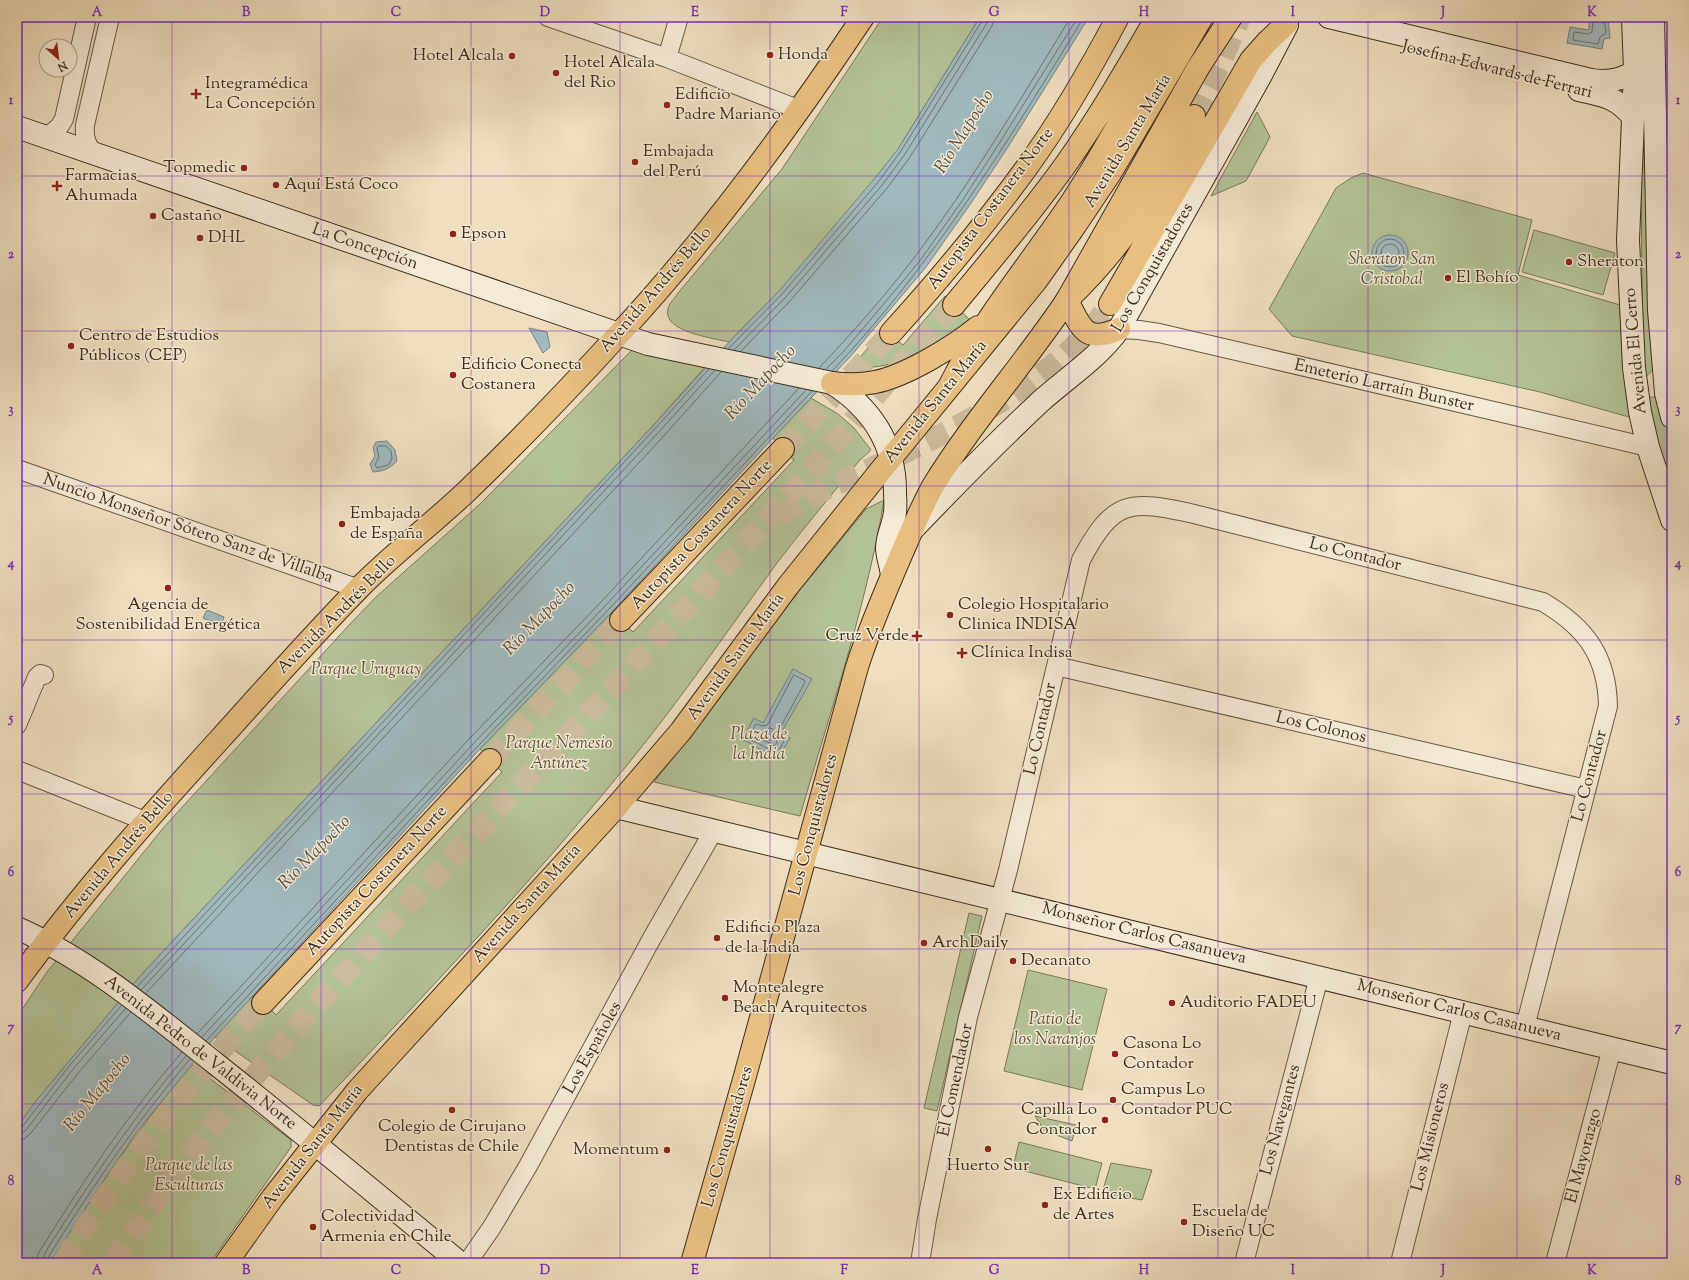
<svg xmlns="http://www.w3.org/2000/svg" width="1689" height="1280" font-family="'Sorts Mill Goudy',serif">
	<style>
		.green { fill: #b3c296; stroke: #787858 }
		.water { fill: #a0b9be; stroke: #78817d }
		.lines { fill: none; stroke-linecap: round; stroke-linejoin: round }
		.shore { stroke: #6e736c; stroke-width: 1 }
		.highway-tunnel { stroke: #cbbb9e; stroke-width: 22; stroke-dasharray: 22 11; stroke-linecap: butt }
		.street-casing { stroke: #695944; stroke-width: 20 }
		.secondary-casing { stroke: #3c2d1b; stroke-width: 24 }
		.primary-casing { stroke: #3c2d1b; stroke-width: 24 }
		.highway-casing { stroke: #3c2d1b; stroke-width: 24 }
		.street { stroke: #f5ead5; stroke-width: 18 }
		.secondary { stroke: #f5ead5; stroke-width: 22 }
		.primary { stroke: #e8bf80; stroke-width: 22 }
		.highway { stroke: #e8bf80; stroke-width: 22 }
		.grid { fill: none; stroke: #7b2cbf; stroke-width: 1; stroke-opacity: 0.55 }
		.poi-dot { fill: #8f2418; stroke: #f5ead5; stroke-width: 1.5 }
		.labels { text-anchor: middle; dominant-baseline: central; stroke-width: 3; stroke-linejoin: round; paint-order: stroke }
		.poi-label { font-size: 17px; fill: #3c2d1b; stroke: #f5ead5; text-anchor: start }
		.street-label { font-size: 17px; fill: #3c2d1b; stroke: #f5ead5 }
		.park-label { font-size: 17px; font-style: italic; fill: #5a523a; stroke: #f5ead5 }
		.water-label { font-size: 18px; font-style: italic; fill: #555044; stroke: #f5ead5 }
		.neatline { fill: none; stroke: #7b2cbf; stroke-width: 1.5 }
		.grid-label { font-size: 13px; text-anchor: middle; font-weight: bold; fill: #7b2cbf }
	</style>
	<rect width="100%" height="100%" fill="#efdebf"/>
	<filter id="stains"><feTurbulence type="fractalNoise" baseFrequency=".005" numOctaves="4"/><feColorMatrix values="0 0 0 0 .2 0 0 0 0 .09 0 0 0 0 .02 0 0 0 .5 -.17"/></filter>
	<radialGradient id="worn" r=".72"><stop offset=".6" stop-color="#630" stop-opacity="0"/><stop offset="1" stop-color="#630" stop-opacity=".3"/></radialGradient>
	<path class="green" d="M883 17H980L903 141 1088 17 214 1032 17 1263V1133L779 291 729 342C714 338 662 332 668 309 669 303 675 298 678 293L782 169Z
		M1640 76H1645L1653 370 1643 379Z
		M1257 112 1270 137 1246 181 1211 196Z
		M1363 173 1532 220 1518 275 1620 305 1623 307 1636 419 1540 392 1292 336 1269 309 1336 188 1351 178Z
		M1534 230 1615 253 1603 295 1522 272Z
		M945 296 970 320C947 338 903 365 874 367 867 368 860 366 853 365L884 330 903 345Z
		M635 347 707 365 650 429 142 974C101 1025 56 1074 17 1127V1017L47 972 164 827 350 624 376 597 480 504Z
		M1661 396 1672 442V487L1658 446 1646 398Z
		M811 398 838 414 854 428 871 450 859 461C832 495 803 528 777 563 728 630 681 699 628 764 531 883 425 995 319 1106L313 1105 215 1037 254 993 276 1015 502 772 480 749 612 612 633 632 794 460 773 438Z
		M884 500C866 608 830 712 800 816L654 782 719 699 782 612 866 509Z
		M969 913 982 916 937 1111 924 1108Z
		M1028 970 1107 989 1082 1090 1004 1071Z
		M191 1064 291 1140V1147L210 1263H50C92 1193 140 1128 191 1064Z
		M1035 1116 1076 1125 1072 1141 1044 1130Z
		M1019 1142 1102 1163 1095 1189 1013 1168Z
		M1111 1163 1152 1170 1142 1200 1102 1193Z"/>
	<path class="water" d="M980 17H1089L1008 147 969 206 926 267 850 357 773 438 612 612 480 749 215 1037 138 1130 100 1186 50 1263H17V1127L35 1102 142 974 650 429 729 342 779 291 875 178 898 149Z
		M1589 17H1608L1610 38 1604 39 1602 49 1567 43 1570 27 1589 30Z
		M1372 253a18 18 0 1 1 36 0a18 18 0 1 1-36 0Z
		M529 328 547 332 550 347 543 353Z
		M387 441 395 450 397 461C389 469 384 471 373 472L370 464 375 456 373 448 376 442Z
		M207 610 224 617 221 626 203 618Z
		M793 669 812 679 781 733 790 738 778 759 742 739 754 718 763 723Z"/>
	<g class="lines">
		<path class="shore" d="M1593 17 1592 32 1588 34 1574 32 1573 40 1598 44 1600 37 1606 33 1604 17
			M1376 253a14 14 0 1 1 28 0a14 14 0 1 1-28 0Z
			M1381 253a9 9 0 1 1 18 0a9 9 0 1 1-18 0Z
			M728 349 782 294 879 181 901 151 982 21 983 17
			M734 350 786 297 883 184 905 154 987 23 988 17
			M741 351 790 301 888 187 910 157 992 26 994 17
			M819 368C852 333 885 296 914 258 972 182 1021 98 1071 17
			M826 369 844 351 919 262 962 201 1000 142 1078 17
			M832 371C933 265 1008 141 1084 17
			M379 446H386L391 451 392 459 388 465 377 468 375 465 379 457 377 448Z
			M794 675 804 680 805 682 778 732V736L784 741 778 752 776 753 750 739 749 737 756 724 763 726 767 725Z
			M770 728 773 729V737L777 742 775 746 755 736 758 731H765Z
			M137 987 652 432 709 369
			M141 990 656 435 715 370
			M146 993 661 439 721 372
			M197 1034 469 739 601 602 799 388
			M202 1037 474 743 605 606 806 390
			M206 1041 477 747 609 609 812 391
			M17 1129 22 1127 70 1065 122 1005
			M17 1134 22 1133 26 1130 74 1068 126 1008
			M17 1140 24 1139 30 1134 79 1072 131 1012
			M36 1263 38 1254C81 1184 128 1114 182 1052
			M42 1263C42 1253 57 1235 62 1226 100 1167 140 1109 186 1056
			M47 1263V1259C90 1190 137 1121 190 1059"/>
		<path class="highway-tunnel" d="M1194 116 1222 60 1240 17
			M783 449 891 333
			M780 516C808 495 842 482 874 467 958 427 1056 383 1110 304
			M490 760 621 620
			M63 1263C88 1223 114 1183 143 1145 180 1095 222 1049 263 1003
			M112 1263 153 1204 218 1119 298 1025 405 908 579 724 745 544 803 479 954 305"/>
		<defs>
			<path id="street" d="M548 17 667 58 800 110
				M667 58 679 17
				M47 137 59 127 64 119 87 17
				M93 153C86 143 84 137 85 125L110 17
				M1119 329 1139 330 1159 333 1648 447
				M17 469 359 589
				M1056 666 1586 789
				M17 725 37 677 40 674 44 675
				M17 770 145 821
				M467 1263 492 1227 528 1166 652 938 714 830
				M920 1263 927 1219 968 1017 1008 870 1081 560C1114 498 1130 500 1194 514L1543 602C1585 627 1607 655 1608 706L1525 1027
				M1244 1263 1319 977
				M1400 1263 1463 1012
				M1555 1263 1612 1048"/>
			<path id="secondary" d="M1329 17 1591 80C1611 83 1628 79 1644 64
				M1633 17 1635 71 1628 240 1634 368 1640 412 1648 447 1672 520
				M1653 17 1659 310 1666 393 1672 417
				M1579 90C1603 96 1616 96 1633 117
				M17 127 648 344 832 383C871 408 895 444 895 491 895 498 896 505 895 512 894 524 887 536 887 548 887 556 891 566 892 575
				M914 528C956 484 997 442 1041 401 1068 377 1098 358 1119 329L1261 75 1287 25
				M616 807 1672 1063
				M17 928C91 961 153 1014 216 1064 298 1129 379 1196 460 1263"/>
			<path id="primary" d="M1067 300C1081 328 1085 344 1119 329
				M17 981C79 896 149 817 220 739 266 688 312 636 360 587 394 553 432 524 466 492 519 441 570 388 619 334 710 236 789 128 863 17
				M226 1263 273 1197 357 1091 616 807 681 731 788 586 877 475 1036 281 1072 230 1111 172 1202 17
				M692 1263 745 1076 857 667C869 629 885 592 901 555 911 532 921 508 933 486 973 421 1025 363 1067 300L1198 68 1231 17"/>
			<path id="highway" d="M1067 300C1092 276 1114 251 1133 223 1156 189 1174 151 1194 116
				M1110 304 1251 60 1267 42 1287 23
				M954 305C992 259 1031 213 1066 164 1099 117 1128 67 1157 17
				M891 333C939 280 985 225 1027 167 1061 120 1091 68 1118 17
				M832 383C847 385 861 385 875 382 906 376 953 347 978 327
				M950 385C983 319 1030 264 1071 203 1110 143 1143 80 1178 17
				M621 620 783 449
				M263 1003 490 760"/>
		</defs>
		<use href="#street" class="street-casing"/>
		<use href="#secondary" class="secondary-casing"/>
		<use href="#primary" class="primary-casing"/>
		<use href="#highway" class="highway-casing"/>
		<use href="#street" class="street"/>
		<use href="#secondary" class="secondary"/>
		<use href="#primary" class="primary"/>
		<use href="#highway" class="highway"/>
	</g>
	<path class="grid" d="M172 17V1263M321 17V1263M471 17V1263M620 17V1263M770 17V1263M919 17V1263M1069 17V1263M1218 17V1263M1368 17V1263M1517 17V1263M17 176H1672M17 331H1672M17 486H1672M17 640H1672M17 794H1672M17 949H1672M17 1104H1672"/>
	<g class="poi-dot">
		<circle cx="770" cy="55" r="4"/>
		<circle cx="512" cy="56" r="4"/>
		<circle cx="556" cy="73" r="4"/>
		<path d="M194 88h4v4h4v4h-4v4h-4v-4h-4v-4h4z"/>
		<circle cx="667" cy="105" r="4"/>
		<circle cx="635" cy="162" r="4"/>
		<circle cx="244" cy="168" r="4"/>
		<circle cx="276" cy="185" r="4"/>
		<path d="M55 180h4v4h4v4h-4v4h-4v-4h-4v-4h4z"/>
		<circle cx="153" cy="216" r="4"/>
		<circle cx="453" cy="234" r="4"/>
		<circle cx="200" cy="238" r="4"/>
		<circle cx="1569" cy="262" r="4"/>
		<circle cx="1448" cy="278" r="4"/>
		<circle cx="71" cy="346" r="4"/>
		<circle cx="453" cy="375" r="4"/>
		<circle cx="342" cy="524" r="4"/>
		<circle cx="168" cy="588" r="4"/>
		<circle cx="950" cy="615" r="4"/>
		<path d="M915 630h4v4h4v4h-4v4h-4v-4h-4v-4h4z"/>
		<path d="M960 647h4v4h4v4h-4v4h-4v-4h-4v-4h4z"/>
		<circle cx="717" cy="938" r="4"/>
		<circle cx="924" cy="943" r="4"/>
		<circle cx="1013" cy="961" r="4"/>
		<circle cx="725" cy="998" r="4"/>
		<circle cx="1172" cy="1003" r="4"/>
		<circle cx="1115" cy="1054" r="4"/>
		<circle cx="1113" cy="1100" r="4"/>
		<circle cx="452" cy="1110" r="4"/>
		<circle cx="1105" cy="1120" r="4"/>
		<circle cx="988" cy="1149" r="4"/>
		<circle cx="667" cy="1150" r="4"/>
		<circle cx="1045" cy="1205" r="4"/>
		<circle cx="1184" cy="1222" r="4"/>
		<circle cx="313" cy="1227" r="4"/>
	</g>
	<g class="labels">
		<g class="poi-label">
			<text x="778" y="55">Honda</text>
			<text x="504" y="56" text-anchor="end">Hotel Alcala</text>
			<text x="564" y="63">Hotel Alcala<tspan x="564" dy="20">del Rio</tspan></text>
			<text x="205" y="84">Integramédica<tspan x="205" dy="20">La Concepción</tspan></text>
			<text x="675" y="95">Edificio<tspan x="675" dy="20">Padre Mariano</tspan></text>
			<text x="643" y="152">Embajada<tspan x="643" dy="20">del Perú</tspan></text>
			<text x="236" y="168" text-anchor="end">Topmedic</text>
			<text x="65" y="176">Farmacias<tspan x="65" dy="20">Ahumada</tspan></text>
			<text x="284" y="185">Aquí Está Coco</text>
			<text x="161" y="216">Castaño</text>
			<text x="461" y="234">Epson</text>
			<text x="208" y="238">DHL</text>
			<text x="1577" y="262">Sheraton</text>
			<text x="1456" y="278">El Bohío</text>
			<text x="79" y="336">Centro de Estudios<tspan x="79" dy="20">Públicos (CEP)</tspan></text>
			<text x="461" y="365">Edificio Conecta<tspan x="461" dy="20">Costanera</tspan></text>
			<text x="350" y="514">Embajada<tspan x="350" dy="20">de España</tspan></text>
			<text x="168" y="605" text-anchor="middle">Agencia de<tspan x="168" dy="20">Sostenibilidad Energética</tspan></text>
			<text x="958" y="605">Colegio Hospitalario<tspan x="958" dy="20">Clinica INDISA</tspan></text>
			<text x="909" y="636" text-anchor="end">Cruz Verde</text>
			<text x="971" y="653">Clínica Indisa</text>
			<text x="725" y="928">Edificio Plaza<tspan x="725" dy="20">de la India</tspan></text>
			<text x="932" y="943">ArchDaily</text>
			<text x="1021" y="961">Decanato</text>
			<text x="733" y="988">Montealegre<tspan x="733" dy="20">Beach Arquitectos</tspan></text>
			<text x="1180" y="1003">Auditorio FADEU</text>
			<text x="1123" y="1044">Casona Lo<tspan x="1123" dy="20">Contador</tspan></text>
			<text x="1121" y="1090">Campus Lo<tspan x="1121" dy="20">Contador PUC</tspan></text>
			<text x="1097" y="1110" text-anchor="end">Capilla Lo<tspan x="1097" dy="20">Contador</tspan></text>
			<text x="452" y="1127" text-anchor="middle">Colegio de Cirujano<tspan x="452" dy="20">Dentistas de Chile</tspan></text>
			<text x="659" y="1150" text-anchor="end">Momentum</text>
			<text x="988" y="1166" text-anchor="middle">Huerto Sur</text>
			<text x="1053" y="1195">Ex Edificio<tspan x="1053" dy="20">de Artes</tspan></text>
			<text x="1192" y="1212">Escuela de<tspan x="1192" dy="20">Diseño UC</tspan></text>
			<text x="321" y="1217">Colectividad<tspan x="321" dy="20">Armenia en Chile</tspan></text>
		</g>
		<g class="street-label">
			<text transform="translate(1497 70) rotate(14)">Josefina Edwards de Ferrari</text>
			<text transform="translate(1128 141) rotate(-59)">Avenida Santa María</text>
			<text transform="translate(991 209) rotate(-53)">Autopista Costanera Norte</text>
			<text transform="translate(365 247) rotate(19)">La Concepción</text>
			<text transform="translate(1153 268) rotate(-60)">Los Conquistadores</text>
			<text transform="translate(656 290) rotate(-49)">Avenida Andrés Bello</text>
			<text transform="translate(1636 351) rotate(-95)">Avenida El Cerro</text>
			<text transform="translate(1384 386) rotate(13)">Emeterio Larraín Bunster</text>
			<text transform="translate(936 402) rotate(-51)">Avenida Santa María</text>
			<text transform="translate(188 529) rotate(19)">Nuncio Monseñor Sótero Sanz de Villalba</text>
			<text transform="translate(702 535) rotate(-47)">Autopista Costanera Norte</text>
			<text transform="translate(1355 555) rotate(14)">Lo Contador</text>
			<text transform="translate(337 615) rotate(-45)">Avenida Andrés Bello</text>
			<text transform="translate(736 657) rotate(-54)">Avenida Santa María</text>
			<text transform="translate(1321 728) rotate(13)">Los Colonos</text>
			<text transform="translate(1041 729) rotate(-77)">Lo Contador</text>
			<text transform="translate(1590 776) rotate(-75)">Lo Contador</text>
			<text transform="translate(814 825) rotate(-75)">Los Conquistadores</text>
			<text transform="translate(119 855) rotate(-50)">Avenida Andrés Bello</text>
			<text transform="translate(377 881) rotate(-47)">Autopista Costanera Norte</text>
			<text transform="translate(527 904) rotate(-48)">Avenida Santa María</text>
			<text transform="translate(1144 934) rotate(14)">Monseñor Carlos Casanueva</text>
			<text transform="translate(1459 1011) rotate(14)">Monseñor Carlos Casanueva</text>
			<text transform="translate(593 1048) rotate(-61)">Los Españoles</text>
			<text transform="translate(200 1053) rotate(38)">Avenida Pedro de Valdivia Norte</text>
			<text transform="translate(956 1080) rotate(-78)">El Comendador</text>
			<text transform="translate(1281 1120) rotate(-75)">Los Navegantes</text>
			<text transform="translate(728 1137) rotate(-74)">Los Conquistadores</text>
			<text transform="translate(1431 1137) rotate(-76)">Los Misioneros</text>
			<text transform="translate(313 1147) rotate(-52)">Avenida Santa María</text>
			<text transform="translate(1584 1156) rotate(-75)">El Mayorazgo</text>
		</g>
		<g class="park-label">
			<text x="1392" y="260">Sheraton San<tspan x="1392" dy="20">Cristobal</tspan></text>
			<text x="366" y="670">Parque Uruguay</text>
			<text x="759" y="735">Plaza de<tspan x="759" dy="20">la India</tspan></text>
			<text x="559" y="744">Parque Nemesio<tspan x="559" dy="20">Antúnez</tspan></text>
			<text x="1055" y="1020">Patio de<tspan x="1055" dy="20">los Naranjos</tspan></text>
			<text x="189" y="1166">Parque de las<tspan x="189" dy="20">Esculturas</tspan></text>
		</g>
		<g class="water-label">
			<text transform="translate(965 132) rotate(-58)">Río Mapocho</text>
			<text transform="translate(761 383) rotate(-47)">Río Mapocho</text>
			<text transform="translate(540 619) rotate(-46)">Río Mapocho</text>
			<text transform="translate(315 853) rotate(-46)">Río Mapocho</text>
			<text transform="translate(98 1093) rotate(-51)">Río Mapocho</text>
		</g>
	</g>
	<rect width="1689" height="1280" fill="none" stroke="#efdebf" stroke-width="44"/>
	<g transform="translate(58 58) rotate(152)"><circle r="19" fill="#f5ead5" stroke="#ab9e8b"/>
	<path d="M0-3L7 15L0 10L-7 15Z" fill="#8f2418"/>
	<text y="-6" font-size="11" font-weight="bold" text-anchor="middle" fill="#3c2d1b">N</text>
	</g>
	<rect x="22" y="22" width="1645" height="1236" class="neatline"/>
	<g class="grid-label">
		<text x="97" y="16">A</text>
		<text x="246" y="16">B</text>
		<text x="396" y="16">C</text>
		<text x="545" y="16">D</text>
		<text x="695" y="16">E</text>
		<text x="844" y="16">F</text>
		<text x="994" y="16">G</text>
		<text x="1144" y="16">H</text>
		<text x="1293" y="16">I</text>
		<text x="1443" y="16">J</text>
		<text x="1592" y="16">K</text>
		<text x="11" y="104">1</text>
		<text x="1678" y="104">1</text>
		<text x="11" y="258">2</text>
		<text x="1678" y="258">2</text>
		<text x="11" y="413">3</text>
		<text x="1678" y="413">3</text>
		<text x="11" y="567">4</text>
		<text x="1678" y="567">4</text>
		<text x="11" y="722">5</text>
		<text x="1678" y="722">5</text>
		<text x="11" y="876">6</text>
		<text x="1678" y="876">6</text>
		<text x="11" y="1031">7</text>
		<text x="1678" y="1031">7</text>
		<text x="11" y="1185">8</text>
		<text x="1678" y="1185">8</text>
		<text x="97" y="1274">A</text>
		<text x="246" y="1274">B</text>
		<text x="396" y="1274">C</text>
		<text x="545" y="1274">D</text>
		<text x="695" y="1274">E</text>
		<text x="844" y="1274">F</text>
		<text x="994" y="1274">G</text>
		<text x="1144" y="1274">H</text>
		<text x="1293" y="1274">I</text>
		<text x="1443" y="1274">J</text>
		<text x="1592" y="1274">K</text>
	</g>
	<rect width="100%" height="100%" filter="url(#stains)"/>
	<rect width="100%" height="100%" fill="url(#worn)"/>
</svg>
